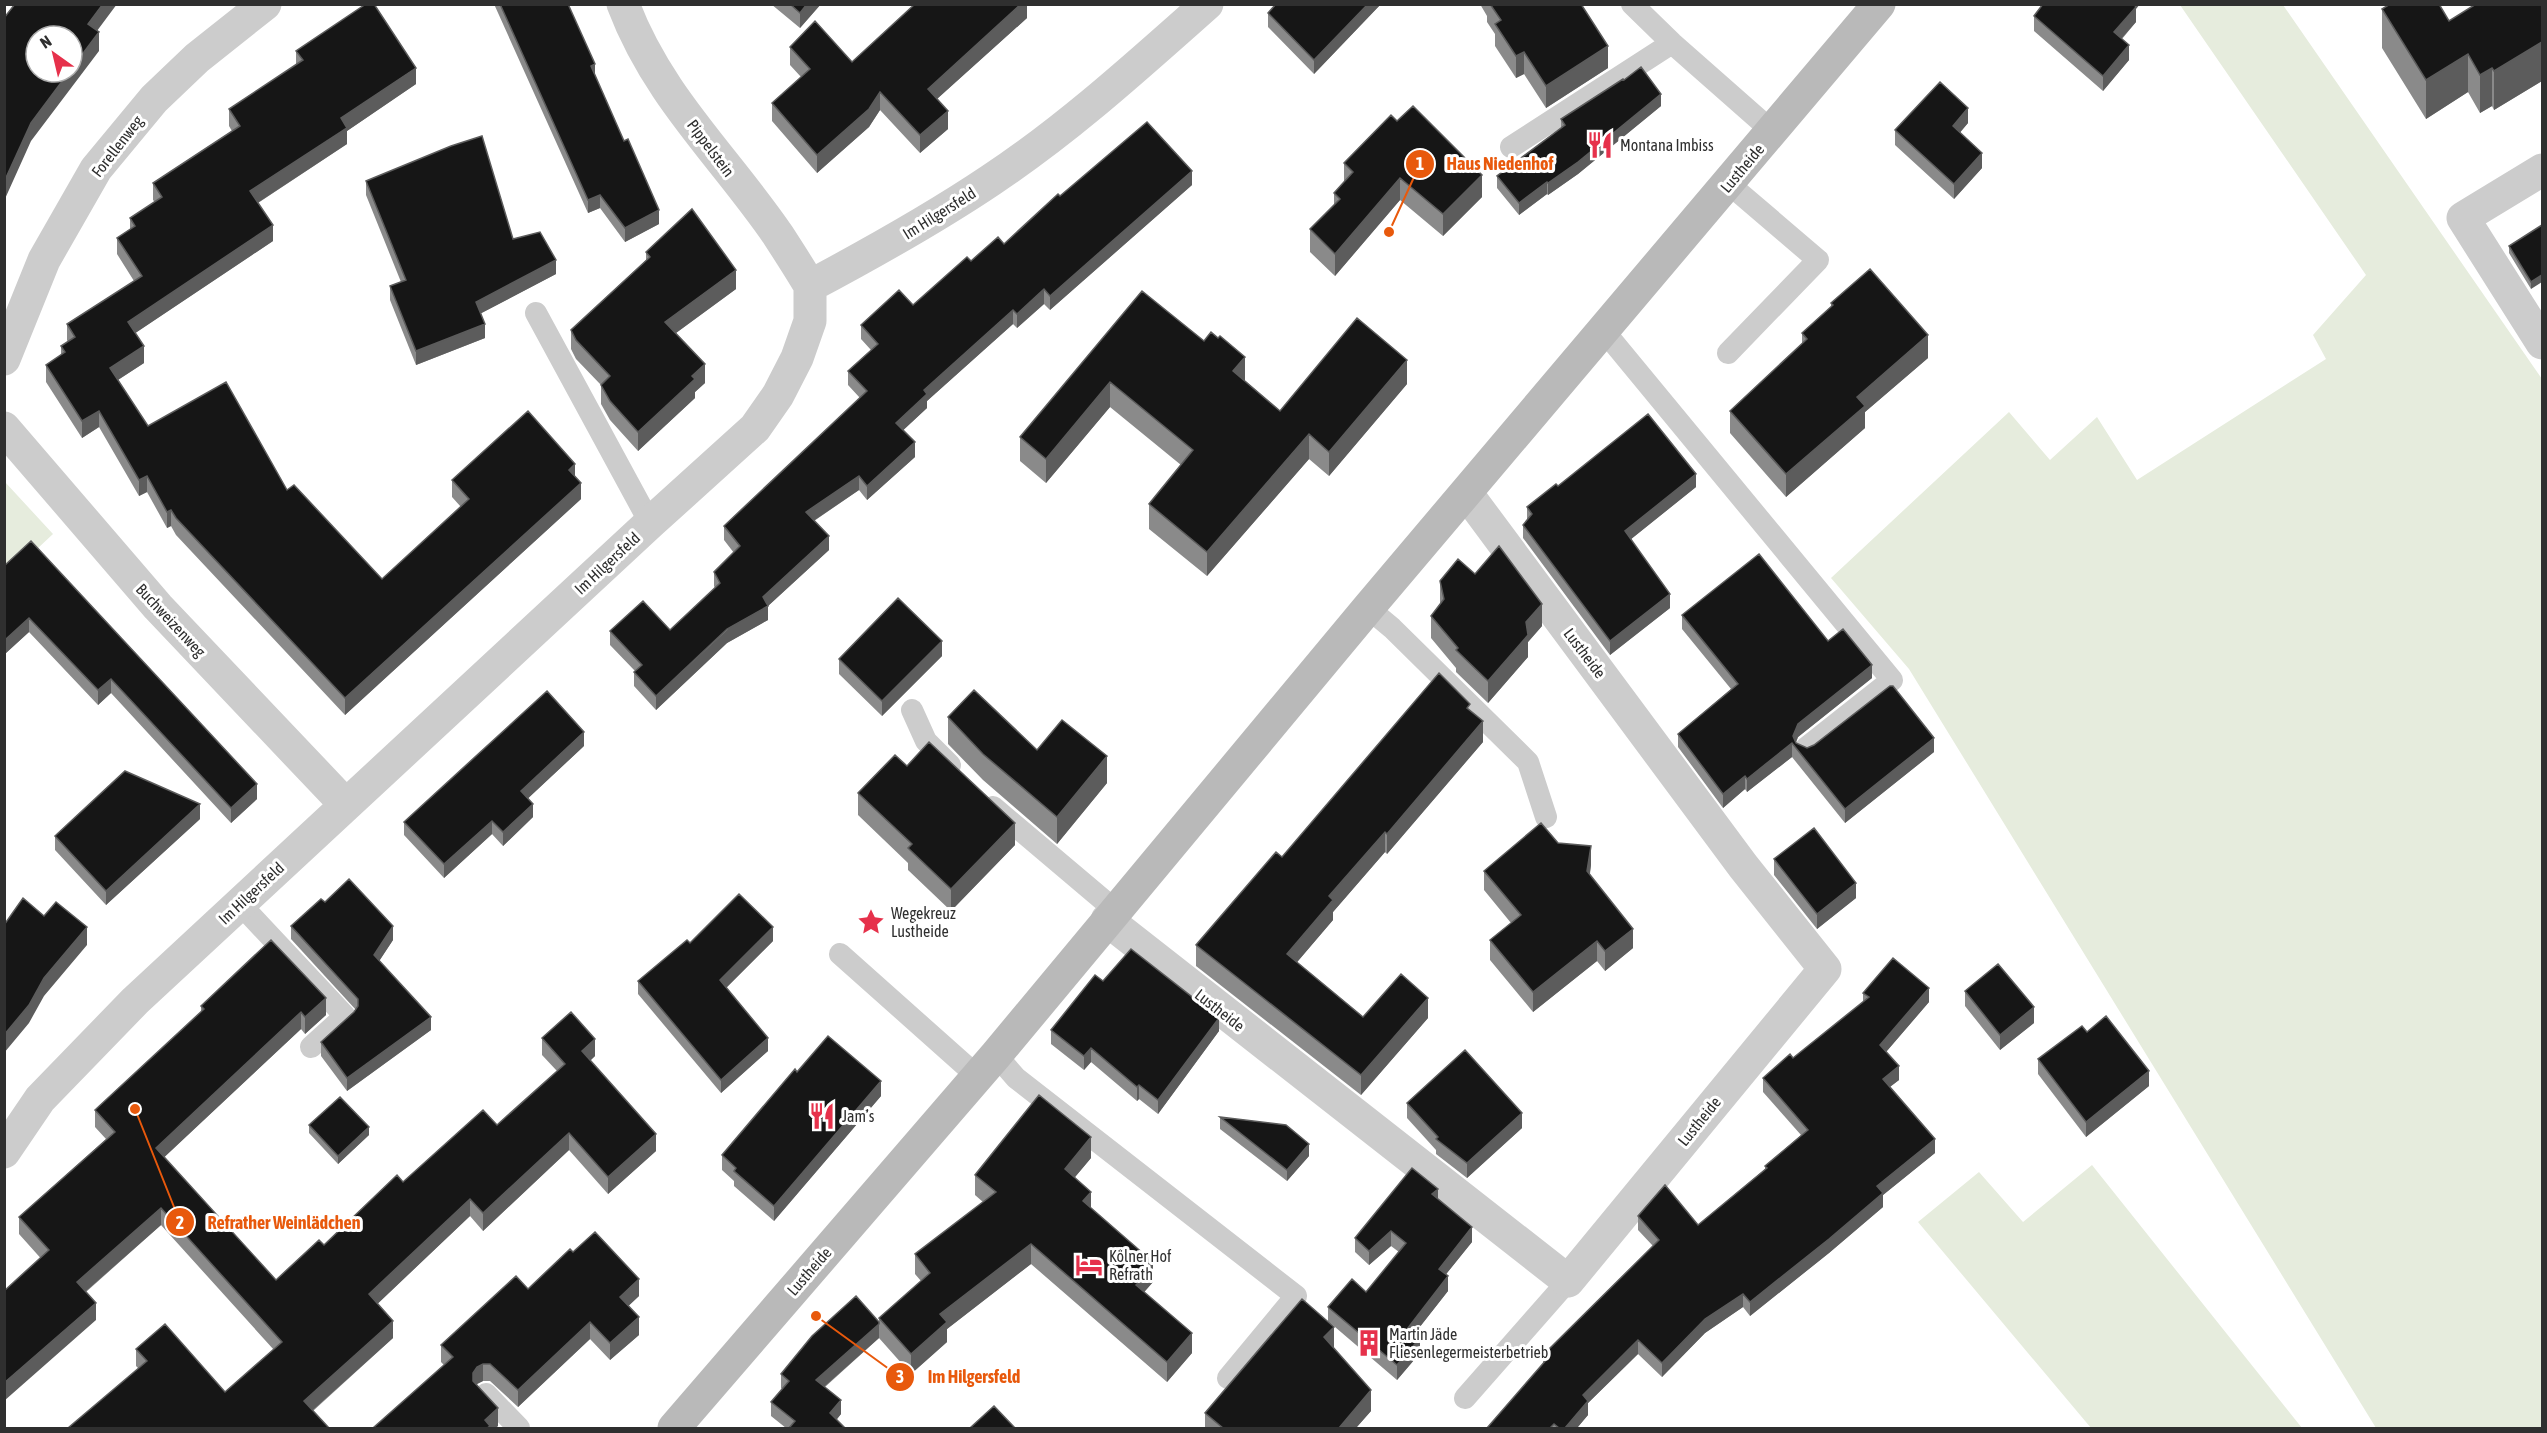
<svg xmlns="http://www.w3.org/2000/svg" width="2547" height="1433" font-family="'Asap Condensed',sans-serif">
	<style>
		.green { fill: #e6ecdd }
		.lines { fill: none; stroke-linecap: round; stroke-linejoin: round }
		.lane { stroke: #ccc; stroke-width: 22 }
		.street { stroke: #ccc; stroke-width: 33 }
		.secondary { stroke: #b9b9b9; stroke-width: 33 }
		.wall { fill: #8a8a8a }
		.shaded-wall { fill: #5c5c5c }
		.building { fill: #161616; stroke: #5c5c5c; stroke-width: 1.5 }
		.labels { text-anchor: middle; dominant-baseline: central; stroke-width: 6; stroke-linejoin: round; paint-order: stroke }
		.poi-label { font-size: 16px; fill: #2f2f2f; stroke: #fff; text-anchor: start }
		.street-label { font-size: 16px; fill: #2f2f2f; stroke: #fff }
		.leader { fill: none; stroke: #e8590c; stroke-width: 2 }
		.callout-dot { fill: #e8590c; stroke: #fff; stroke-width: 2 }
		.mark-label { font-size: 18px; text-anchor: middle; font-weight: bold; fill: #fff }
		.callout-label { font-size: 18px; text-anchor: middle; font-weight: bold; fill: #e8590c; stroke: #fff; stroke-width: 6; stroke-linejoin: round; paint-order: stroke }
	</style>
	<rect width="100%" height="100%" fill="#fff"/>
	<path class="green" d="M2180 5H2283L2542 379V1428H2376L1909 669 1831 578 2009 412 2050 460 2097 417 2137 480 2326 359 2313 335 2366 275Z
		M5 482 53 534 5 579Z
		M2092 1165 2302 1428H2091L1918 1222 1979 1172 2023 1222Z"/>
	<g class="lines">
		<path class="lane" d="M1632 4 1672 43 1773 132
			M1511 147 1672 43
			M536 313 650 523
			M1604 331 1892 680 1806 748
			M1728 353 1818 260 1729 184
			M1368 608 1392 628 1528 762 1546 817
			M912 710 926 741 950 765
			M993 807 1115 910
			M240 904 345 1016 311 1047
			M840 954 977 1076
			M996 1055 1016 1078 1296 1296 1228 1378
			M486 1394 519 1428
			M1465 1398 1568 1281"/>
		<path class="street" d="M623 4C658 97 724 156 778 235 789 252 800 269 810 286
			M2542 170 2463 218 2542 343
			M810 286C872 253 933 219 991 180 1068 129 1137 66 1207 4
			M4 359 44 260 96 169 154 99 197 58 265 4
			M4 428 158 607 345 804
			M1107 920 1568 1281 1825 969 1743 866 1467 494
			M4 1152 40 1099 135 1001 650 523 755 428 778 395 797 358 810 321V286"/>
		<path class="secondary" d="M674 1428 996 1055 1368 608 1879 4"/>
	</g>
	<path class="wall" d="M494 4H568L595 76 659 224 625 242 600 208 588 213Z
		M771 4H821L800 28Z
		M1027 4V18L937 99 948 129 920 153 880 110 869 127 817 173 772 121V103L801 77 790 65V47L852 62Z
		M1276 4H1381L1314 74 1268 27V13Z
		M1480 4H1581L1608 68 1546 108 1524 74 1516 78 1495 46V34L1487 22V16Z
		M2542 4V81L2494 110 2492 106 2480 113 2468 92 2426 119 2382 48V9L2449 21Z
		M2136 9V22L2122 39 2129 60 2103 91 2034 31V16Z
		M296 51 416 84 347 131V144L258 203 273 241 135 333 144 363 118 380 148 426 287 490 382 579 461 507 452 497V480L575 477 581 499 345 715 176 535 171 526 167 528 147 492 139 496 99 427 82 438 46 382V365L61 355V346L68 342 67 340V324L134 281 117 254V238L130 229V218L155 202 153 200V183L232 131 229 126V109L296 65Z
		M1624 80 1661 106 1578 174 1548 195 1547 194 1519 215 1497 188V176L1561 128V119Z
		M1968 123 1960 132 1982 168 1954 199 1895 145V130Z
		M1344 163 1482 197 1443 236 1400 200 1335 276 1310 252V229L1334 206V193L1344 183Z
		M366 181 556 274 481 313 485 338 416 365 390 300V286L401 282 366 195Z
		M1192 185 1050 310 1044 304 1017 328 1013 324 927 401V408L903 430 915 457 867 500 859 490 814 521 829 550 768 606V620L727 643 656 710 634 686V672L635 671 610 645V631L670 630 715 588 714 586V572L734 553 724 540V526L860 398 848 385V371L871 350 861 339V325L913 305 971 261 1004 244 1060 196Z
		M2542 225 2531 289 2509 253V246Z
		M646 252 736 289 676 333 705 383 695 392V398L638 451 610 420 601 404V385L576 359 571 349V330L646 260Z
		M1142 291 1280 411 1407 384 1329 476 1309 459 1207 576 1149 529V504L1181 465 1110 407 1046 483 1020 461V437Z
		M1831 303 1928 358 1865 412V428L1786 497 1730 433V411L1802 344V333L1831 307Z
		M1558 486 1696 487 1631 539 1670 608 1610 655 1523 538V525L1527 520V507Z
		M4 566 257 799 231 823 111 693 98 705 29 632 6 653 4 652Z
		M1475 574 1542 626 1528 642V657L1488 703 1456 672V668L1431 638V616L1440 605V581Z
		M1682 615 1828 641 1872 678 1798 737 1796 743 1807 748 1934 752 1845 823 1792 757 1747 792 1745 789 1723 808 1678 747V734L1731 689 1682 629Z
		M942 656 882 716 839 674V659Z
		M1470 711 1483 742 1387 854 1385 852 1333 912V920L1297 962 1363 1017 1428 1018 1361 1095 1196 966V945L1282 857Z
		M948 717 1037 750 1107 783 1057 844 983 780 948 744Z
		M584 746 528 798 533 817 503 846 492 834 444 878 404 835V822Z
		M907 766 1015 845 951 911 908 870V863L858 815V793Z
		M200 819 106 905 55 850V836Z
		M1558 843 1591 865 1590 874 1633 948 1605 971 1597 961 1533 1012 1490 960V940L1511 923 1484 890V871Z
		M1774 859 1856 898 1817 929 1774 875Z
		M325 902 393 940 379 961 431 1030 347 1091 321 1056V1042L356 1010 291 939V926Z
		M271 940 326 1015 305 1034 301 1029 164 1157 276 1280 324 1245 403 1182 497 1125 557 1071 542 1055V1038L595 1056 590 1061 656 1151 608 1194 569 1150 483 1231 470 1216 377 1304 393 1338 313 1411 329 1428 138 1368 136 1366V1349L225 1392 274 1350 161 1225 86 1292 96 1320 19 1234V1217L106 1139 95 1127V1110L201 1012V1006Z
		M773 941 726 988 768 1051 721 1093 638 994V981L690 943Z
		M1103 981 1219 1031 1158 1114 1139 1099 1137 1101 1091 1062 1084 1070 1051 1044V1030Z
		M1965 991 2034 1023 2000 1050 1965 1006Z
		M1863 993 1929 1002 1886 1052 1899 1080 1890 1087 1935 1153 1883 1195V1207L1829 1253 1750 1316 1743 1307 1705 1333 1662 1377 1638 1354 1588 1403V1415L1577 1428H1487L1543 1364V1355L1653 1246 1638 1230V1216L1698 1225 1765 1169V1166L1801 1135 1763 1092V1078L1793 1058 1863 1002Z
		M2087 1032 2149 1086 2086 1137 2038 1074V1059Z
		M797 1072 881 1096 774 1221 734 1186V1181L722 1170V1155Z
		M1407 1103 1522 1128 1467 1178 1436 1154V1150L1407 1118Z
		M1220 1117 1309 1156 1287 1181 1220 1129Z
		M309 1125 369 1135 338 1164 309 1133Z
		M1091 1158 1075 1177 1091 1208 1153 1282 1144 1292 1192 1353 1167 1382 1031 1264 947 1329V1342L911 1374 879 1338 825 1387 841 1414 836 1420 845 1428H786L771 1416V1402L782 1389 781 1388V1374L879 1322V1318L921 1281 915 1274V1254L983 1202 975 1195V1175Z
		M1438 1199 1472 1242 1446 1274 1448 1291 1415 1333 1420 1353 1397 1380 1328 1321V1307L1366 1292 1399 1252 1391 1246 1369 1265 1355 1252V1238Z
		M573 1252 639 1296 628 1306 639 1335 610 1360 590 1339 518 1407 490 1381H483L477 1384 498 1426 495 1428H373L444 1365 441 1362V1345L528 1289Z
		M1334 1348 1371 1411 1356 1428H1205V1413Z"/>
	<path class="shaded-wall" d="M103 4H117L88 43V24Z
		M807 4H821L800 28V13Z
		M1021 4H1027V18L928 107V89Z
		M1368 4H1381L1314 74V60Z
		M2130 4H2140L2136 9V22L2114 47V32Z
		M99 32V51L31 141 4 201V182L31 123 69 72H72V68Z
		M2542 42V81L2494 110V71Z
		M2129 45V60L2103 91V76Z
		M1608 46V68L1546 108V86Z
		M1524 52V74L1516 78V56Z
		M2468 54V92L2426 119V80Z
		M595 64V78L591 66Z
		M416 68V84L347 131V144L250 208V191L341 118Z
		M2492 68V106L2480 113V75Z
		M880 92V110L869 127 817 173V155Z
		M1661 94V106L1578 174 1548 195V183Z
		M1968 108V123L1953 141V126Z
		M948 111V129L920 153V135Z
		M1982 153V168L1954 199V184Z
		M1192 171V185L1050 310V296Z
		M1482 175V197L1443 236V214Z
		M1400 178V200L1335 276V254Z
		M1547 182V194L1519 215V203Z
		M600 195V208L588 213V200Z
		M659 210V224L625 242V228Z
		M273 225V241L128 338V322Z
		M556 260V274L476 316V302Z
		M736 270V289L665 341V322Z
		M2542 275V282L2531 289V282Z
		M1044 289V304L1017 328V314Z
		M1013 310V324L927 401V408L896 437V423L924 390Z
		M485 324V338L416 365V351Z
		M1928 335V358L1865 412V428L1786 497V474L1857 397Z
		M144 346V363L110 385V368Z
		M1245 357V381L1233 371Z
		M1407 360V384L1329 476V452Z
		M705 364V383L695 392V398L638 451V432L692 376Z
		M1110 382V407L1046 483V459Z
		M99 411V427L82 438V421Z
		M1309 434V459L1207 576V552Z
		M915 442V457L867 500V486Z
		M575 464V481L569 470Z
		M1696 474V487L1625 544V531Z
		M147 476V492L139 496V480Z
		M859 476V490L806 526V512Z
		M581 483V499L345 715V698Z
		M171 510V526L167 528V512Z
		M829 536V550L768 606V620L727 643 656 710V696Z
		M1670 594V608L1610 655V641Z
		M1542 604V626L1528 642V657L1488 703V681L1526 622Z
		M29 618V632L6 653V639Z
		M942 641V656L882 716V701Z
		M1872 665V678L1798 737 1794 746 1793 736 1798 724Z
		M111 679V693L98 705V690Z
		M1483 721V742L1387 854V834Z
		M584 732V746L521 805V791Z
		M1934 738V752L1845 823V809Z
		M1792 743V757L1747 792V779Z
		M1107 756V783L1057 844V817Z
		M1745 776V789L1723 808V794Z
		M257 784V799L231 823V808Z
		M200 804V819L106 905V891Z
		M533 804V817L503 846V832Z
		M492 821V834L444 878V864Z
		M1015 823V845L951 911V889Z
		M1385 832V852L1333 912V920L1287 974V954L1329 896Z
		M1591 846V865L1587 891V871Z
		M1856 883V898L1817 929V914Z
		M393 926V940L374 969V955Z
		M87 927V945L44 996 29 1023 4 1053V1035L44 978Z
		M773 927V941L720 994V980Z
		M1633 929V948L1605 971V951Z
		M1597 941V961L1533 1012V992Z
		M1929 988V1002L1880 1059V1045Z
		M326 998V1015L305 1034V1017Z
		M1428 998V1018L1361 1095V1075Z
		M2034 1007V1023L2000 1050V1035Z
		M301 1012V1029L156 1165V1148Z
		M431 1017V1030L347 1091V1078Z
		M1219 1018V1031L1158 1114V1100Z
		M768 1038V1051L721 1093V1080Z
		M595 1039V1056L582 1068V1051Z
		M1091 1048V1062L1084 1070V1056Z
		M1899 1066V1080L1883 1092V1079Z
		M2149 1071V1086L2086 1137V1122Z
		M881 1081V1096L774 1221V1206Z
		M1139 1085V1099L1137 1101V1087Z
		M1522 1113V1128L1467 1178V1163Z
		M369 1127V1135L338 1164V1156Z
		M569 1133V1150L483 1231V1213Z
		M656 1134V1151L608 1194V1177Z
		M1091 1137V1158L1065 1189V1169Z
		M1935 1139V1153L1883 1195V1207L1829 1253 1750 1316V1302L1877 1186Z
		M1309 1144V1156L1287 1181V1170Z
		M1438 1189V1203L1432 1194Z
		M1091 1192V1212L1083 1201Z
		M470 1199V1216L369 1312V1294Z
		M161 1208V1225L77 1299V1282Z
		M1472 1227V1242L1439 1283V1269Z
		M1391 1231V1246L1369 1265V1251Z
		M1031 1244V1264L947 1329V1342L911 1374V1354L940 1314Z
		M1153 1262V1282L1139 1298 1136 1305 1137 1280Z
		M1448 1276V1291L1408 1342V1328Z
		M639 1279V1296L620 1314V1297Z
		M1743 1294V1307L1705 1333 1662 1377V1363L1705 1319Z
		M96 1303V1320L4 1401V1383Z
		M639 1317V1335L610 1360V1343Z
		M393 1321V1338L304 1418V1401Z
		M590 1322V1339L518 1407V1390Z
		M879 1324V1338L816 1394V1380Z
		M1334 1327V1348L1324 1337Z
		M1192 1333V1353L1167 1382V1362Z
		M1420 1338V1353L1397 1380V1365Z
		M1638 1340V1354L1588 1403V1415L1577 1428H1565L1583 1395Z
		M483 1364V1381L477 1384 473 1390V1373L477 1367Z
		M1371 1390V1411L1356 1428H1339Z
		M841 1400V1414L830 1428V1413Z
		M498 1408V1426L495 1428H485V1420Z"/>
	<path class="building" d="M15 4H103L88 24 99 32 72 68V36H36V72H69L31 123 4 182V18Z
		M366 4H374L416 68 341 118 347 128 250 191 273 225 128 322 144 346 110 368 148 426 226 382 287 490 294 485 382 579 469 499 452 480 528 411 575 464 569 470 581 483 345 698 176 518 171 510 167 512 147 476 139 480 99 411 82 421 46 365 65 352 61 346 75 337 67 324 142 276 117 238 135 226 130 218 162 197 153 183 240 126 229 109 303 60 296 51Z
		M500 4H568L595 64 591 66 624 141 628 139 659 210 625 228 600 195 588 200Z
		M790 4H807L800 13Z
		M915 4H1021L928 89 948 111 920 135 880 92 869 109 817 155 772 103 810 69 790 47 815 21 852 62Z
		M1276 4H1368L1314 60 1268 13Z
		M1490 4H1581L1608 46 1546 86 1524 52 1516 56 1495 24 1501 20Z
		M2043 4H2134L2136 7 2114 32 2129 45 2103 76 2034 16Z
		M2390 4H2439L2449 21 2476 4H2542V42L2494 71 2492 68 2480 75 2468 54 2426 80 2382 9Z
		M1641 67 1661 94 1578 162 1548 183 1547 182 1519 203 1497 176 1565 125 1561 119 1623 79 1624 80Z
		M1940 82 1968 108 1953 126 1982 153 1954 184 1895 130Z
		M1413 106 1482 175 1443 214 1400 178 1335 254 1310 229 1340 199 1334 193 1353 172 1344 163 1391 115 1397 121Z
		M1147 122 1192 171 1050 296 1044 289 1017 314 1013 310 924 390 927 394 896 423 915 442 867 486 859 476 806 512 829 536 763 597 768 606 727 629 656 696 634 672 642 665 610 631 643 601 670 630 720 583 714 572 740 546 724 526 867 391 848 371 878 344 861 325 899 290 913 305 967 257 971 261 998 237 1004 244 1058 194 1060 196Z
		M482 136 513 239 540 232 556 260 476 302 485 324 416 351 390 286 406 280 366 181 451 146Z
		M692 209 736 270 665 322 705 364 692 376 695 379 638 432 610 401 601 385 610 376 576 340 571 330 650 257 646 252Z
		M2542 225V275L2531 282 2509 246Z
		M1870 269 1928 335 1857 397 1865 406 1786 474 1730 411 1807 339 1802 333 1833 305 1831 303Z
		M1142 291 1204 341 1211 332 1218 338 1220 336 1245 357 1233 371 1280 411 1357 318 1407 360 1329 452 1309 434 1207 552 1149 504 1193 450 1110 382 1046 459 1020 437Z
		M1648 414 1696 474 1625 531 1670 594 1610 641 1523 525 1532 514 1527 507 1556 484 1558 486Z
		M31 541 257 784 231 808 111 679 98 690 29 618 6 639 4 637V566Z
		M1499 546 1542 604 1526 622 1528 635 1488 681 1456 650 1458 648 1431 616 1444 599 1440 581 1458 559 1475 574Z
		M1759 554 1828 641 1843 629 1872 665 1798 724 1793 736 1796 743 1807 748 1814 745 1890 686H1893L1934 738 1845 809 1792 743 1747 779 1745 776 1723 794 1678 734 1738 684 1682 615Z
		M898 598 942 641 882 701 839 659Z
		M1439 673 1470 704 1467 708 1483 721 1387 834 1385 832 1329 896 1333 900 1287 954 1363 1017 1401 974 1428 998 1361 1075 1196 945 1276 852 1282 857Z
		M974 690 1037 750 1062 720 1107 756 1057 817 983 754 948 717Z
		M547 691 584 732 521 791 533 804 503 832 492 821 444 864 404 822Z
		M929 742 1015 823 951 889 908 848 912 844 858 793 895 755 907 766Z
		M125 771 200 804 106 891 55 836Z
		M1541 823 1558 843 1591 846 1587 871 1633 929 1605 951 1597 941 1533 992 1490 940 1521 915 1484 871Z
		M1814 828 1856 883 1817 914 1774 859Z
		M349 879 393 926 374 955 431 1017 347 1078 321 1042 354 1012 358 1006V999L291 926 321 899 325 902Z
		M739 894 773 927 720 980 768 1038 721 1080 638 981 687 940 690 943Z
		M23 898 44 916 56 902 87 927 44 978 29 1005 4 1035V925Z
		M271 940 326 998 305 1017 301 1012 156 1148 276 1280 319 1240 324 1245 397 1175 403 1182 483 1110 497 1125 565 1064 542 1038 571 1012 595 1039 582 1051 656 1134 608 1177 569 1133 483 1213 470 1199 369 1294 393 1321 304 1401 329 1428H68L147 1361 136 1349 165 1324 225 1392 282 1342 161 1208 77 1282 96 1303 4 1383V1291L49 1250 19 1217 115 1132 95 1110 204 1009 201 1006Z
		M1131 949 1219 1018 1158 1100 1139 1085 1137 1087 1091 1048 1084 1056 1051 1030 1095 975 1103 981Z
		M1893 958 1929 988 1880 1045 1899 1066 1883 1079 1935 1139 1877 1186 1883 1193 1829 1239 1750 1302 1743 1294 1705 1319 1662 1363 1638 1340 1583 1395 1588 1401 1565 1428H1559L1554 1424 1550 1428H1487L1547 1359 1543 1355 1659 1240 1638 1216 1665 1185 1698 1225 1767 1168 1765 1166 1808 1130 1763 1078 1790 1054 1793 1058 1869 997 1863 993Z
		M1998 964 2034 1007 2000 1035 1965 991Z
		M2106 1016 2149 1071 2086 1122 2038 1059 2082 1026 2087 1032Z
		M828 1036 881 1081 774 1206 734 1171 736 1168 722 1155 795 1069 797 1072Z
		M1465 1050 1522 1113 1467 1163 1436 1139 1438 1137 1407 1103Z
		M1039 1095 1091 1137 1065 1169 1091 1192 1083 1201 1153 1262 1137 1280 1139 1282 1136 1285 1192 1333 1167 1362 1031 1244 940 1314 947 1322 911 1354 879 1318 930 1273 915 1254 996 1192 975 1175Z
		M340 1097 369 1127 338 1156 309 1125Z
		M1220 1117 1286 1125 1309 1144 1287 1170Z
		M1412 1168 1438 1189 1432 1194 1472 1227 1439 1269 1448 1276 1408 1328 1420 1338 1397 1365 1328 1307 1352 1279 1366 1292 1406 1243 1391 1231 1369 1251 1355 1238Z
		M595 1232 639 1279 620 1297 639 1317 610 1343 590 1322 518 1390 490 1364H483L477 1367 473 1373V1381L498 1408 485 1420 490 1426 487 1428H373L453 1357 441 1345 516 1276 528 1289 570 1249 573 1252Z
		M856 1296 879 1322V1324L816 1380 841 1400 830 1413 845 1428H789L795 1421 771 1402 789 1381 781 1374 812 1336Z
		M1302 1299 1334 1327 1324 1337 1371 1390 1339 1428H1223L1205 1413Z
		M994 1406 1015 1428H970Z"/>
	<defs>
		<symbol id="restaurant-bare" viewBox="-9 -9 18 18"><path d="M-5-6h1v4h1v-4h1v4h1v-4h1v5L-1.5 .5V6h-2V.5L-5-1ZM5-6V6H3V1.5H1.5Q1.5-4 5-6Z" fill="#e6314b" stroke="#fff" stroke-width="2.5" paint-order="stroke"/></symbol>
		<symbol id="sight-bare" viewBox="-9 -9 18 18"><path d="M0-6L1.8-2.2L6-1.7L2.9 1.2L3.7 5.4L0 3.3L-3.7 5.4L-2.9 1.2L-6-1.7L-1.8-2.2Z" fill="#e6314b" stroke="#fff" stroke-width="2.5" paint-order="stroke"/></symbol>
		<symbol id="hotel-bare" viewBox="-9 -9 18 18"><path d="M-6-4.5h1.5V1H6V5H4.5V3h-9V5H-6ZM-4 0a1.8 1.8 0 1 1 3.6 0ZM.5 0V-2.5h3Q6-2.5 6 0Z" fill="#e6314b" stroke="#fff" stroke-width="2.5" paint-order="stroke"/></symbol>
		<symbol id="building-bare" viewBox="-9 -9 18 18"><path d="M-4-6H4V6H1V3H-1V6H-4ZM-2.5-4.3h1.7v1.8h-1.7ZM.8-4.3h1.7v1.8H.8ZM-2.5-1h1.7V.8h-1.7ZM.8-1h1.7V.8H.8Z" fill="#e6314b" stroke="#fff" stroke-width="2.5" paint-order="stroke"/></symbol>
	</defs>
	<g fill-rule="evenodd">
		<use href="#restaurant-bare" x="1581" y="126" width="38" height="38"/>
		<use href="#sight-bare" x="852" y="903" width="38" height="38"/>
		<use href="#restaurant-bare" x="803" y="1097" width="38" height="38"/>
		<use href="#hotel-bare" x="1070" y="1246" width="38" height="38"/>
		<use href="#building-bare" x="1350" y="1324" width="38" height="38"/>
	</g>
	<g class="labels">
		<g class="poi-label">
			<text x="1620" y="145">Montana Imbiss</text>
			<text x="891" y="913">Wegekreuz<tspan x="891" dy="18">Lustheide</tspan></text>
			<text x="842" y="1116">Jam’s</text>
			<text x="1109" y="1256">Kölner Hof<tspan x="1109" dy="18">Refrath</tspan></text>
			<text x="1389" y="1334">Martin Jäde<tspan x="1389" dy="18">Fliesenlegermeisterbetrieb</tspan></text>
		</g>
		<g class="street-label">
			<text transform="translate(117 146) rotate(-52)">Forellenweg</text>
			<text transform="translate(711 148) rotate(53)">Pippelstein</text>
			<text transform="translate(1742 168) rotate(-50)">Lustheide</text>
			<text transform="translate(939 213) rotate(-32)">Im Hilgersfeld</text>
			<text transform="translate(607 563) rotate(-43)">Im Hilgersfeld</text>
			<text transform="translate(171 620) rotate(47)">Buchweizenweg</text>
			<text transform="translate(1585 653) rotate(53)">Lustheide</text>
			<text transform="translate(251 893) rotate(-43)">Im Hilgersfeld</text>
			<text transform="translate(1220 1010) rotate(38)">Lustheide</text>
			<text transform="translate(1699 1121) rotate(-51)">Lustheide</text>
			<text transform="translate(809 1271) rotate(-49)">Lustheide</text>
		</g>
	</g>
	<path class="leader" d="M1389 232L1420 164M135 1109L180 1222M816 1316L900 1377"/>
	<g class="callout-dot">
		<circle cx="1389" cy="232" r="6"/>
		<circle cx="135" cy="1109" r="6"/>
		<circle cx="816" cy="1316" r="6"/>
		<circle cx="1420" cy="164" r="15"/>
		<circle cx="180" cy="1222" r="15"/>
		<circle cx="900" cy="1377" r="15"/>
	</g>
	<g class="mark-label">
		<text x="1420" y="170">1</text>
		<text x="180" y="1229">2</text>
		<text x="900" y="1383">3</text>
	</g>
	<g class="callout-label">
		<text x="1500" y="170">Haus Niedenhof</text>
		<text x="284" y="1229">Refrather Weinlädchen</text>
		<text x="974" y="1383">Im Hilgersfeld</text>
	</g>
	<rect width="2547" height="1433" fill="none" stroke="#2f2f2f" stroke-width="12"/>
	<g transform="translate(54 54) rotate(326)"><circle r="28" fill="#ffffff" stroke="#acacac" stroke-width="1.5"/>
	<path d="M0-4.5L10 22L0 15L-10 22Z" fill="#e6314b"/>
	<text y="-9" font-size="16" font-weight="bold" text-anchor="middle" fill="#2f2f2f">N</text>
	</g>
</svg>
